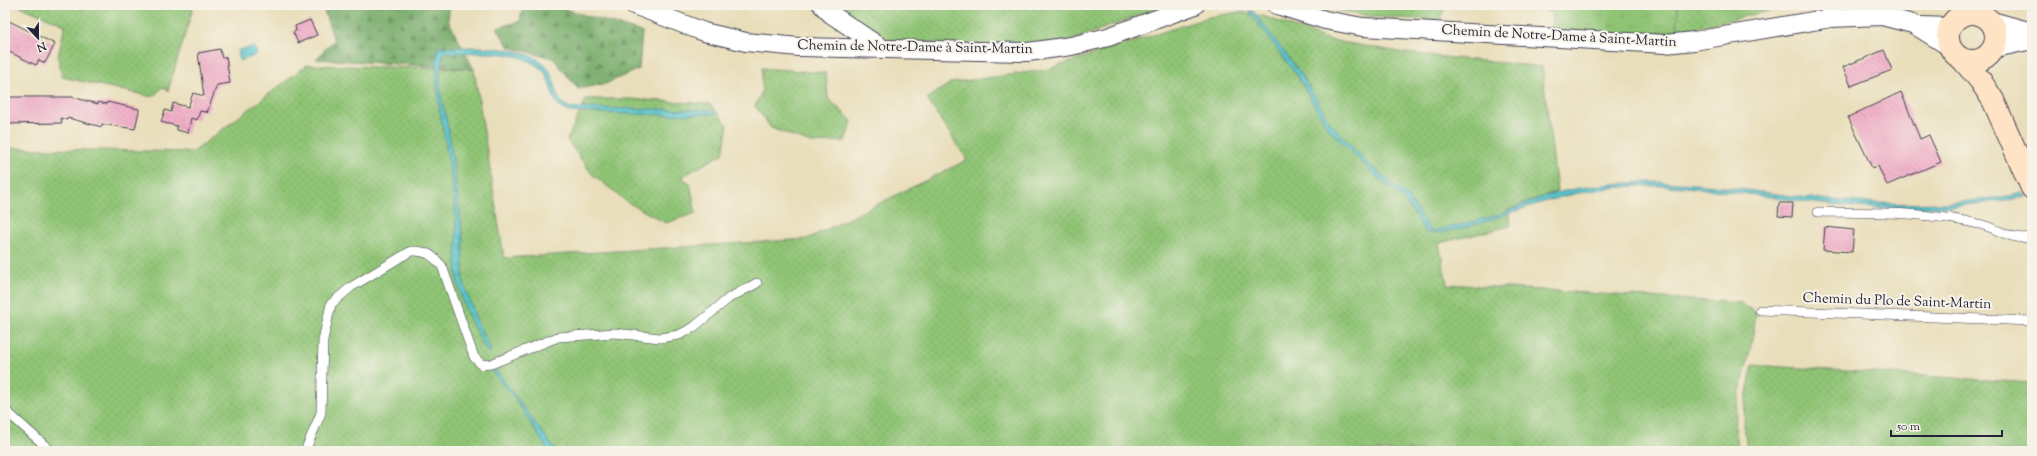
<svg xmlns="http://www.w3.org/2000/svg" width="2037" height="456" font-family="'Sorts Mill Goudy',serif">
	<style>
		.grass { fill: url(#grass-dots); stroke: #587358 }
		.forest { fill: url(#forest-firs); stroke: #4a6650 }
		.park { fill: url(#park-tufts); stroke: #587358 }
		.water { fill: url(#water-waves); stroke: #3c7383 }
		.building { fill: url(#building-back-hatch) }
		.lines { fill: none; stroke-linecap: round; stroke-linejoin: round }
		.service-casing { stroke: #403e4e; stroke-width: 10 }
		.minor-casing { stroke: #403e4e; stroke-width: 20 }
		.tertiary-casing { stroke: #403e4e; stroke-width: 24 }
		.secondary-casing { stroke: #403e4e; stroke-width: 24 }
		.service { stroke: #fff; stroke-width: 9 }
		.minor { stroke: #fff; stroke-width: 18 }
		.tertiary { stroke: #fff; stroke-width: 22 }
		.secondary { stroke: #fee4c5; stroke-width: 22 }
		.labels { text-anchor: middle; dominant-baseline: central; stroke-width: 4; stroke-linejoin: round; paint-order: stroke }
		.street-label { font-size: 14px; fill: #22223b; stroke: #f7f3e8 }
	</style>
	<defs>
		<pattern id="grass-dots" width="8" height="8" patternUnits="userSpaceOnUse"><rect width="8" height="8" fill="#8fc475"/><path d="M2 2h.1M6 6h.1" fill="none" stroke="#7ba866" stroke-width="1.8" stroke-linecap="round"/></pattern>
		<pattern id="forest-firs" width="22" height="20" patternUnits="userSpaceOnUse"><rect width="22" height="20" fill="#73aa66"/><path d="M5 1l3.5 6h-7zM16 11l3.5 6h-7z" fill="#5e8a55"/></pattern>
		<pattern id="park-tufts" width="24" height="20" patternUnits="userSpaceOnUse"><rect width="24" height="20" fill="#8fc475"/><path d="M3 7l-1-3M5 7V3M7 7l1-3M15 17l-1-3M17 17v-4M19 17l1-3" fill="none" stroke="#7ba866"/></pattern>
		<pattern id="water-waves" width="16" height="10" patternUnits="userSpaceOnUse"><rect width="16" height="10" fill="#56c4cb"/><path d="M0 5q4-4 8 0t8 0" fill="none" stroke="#4ba8af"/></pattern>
		<pattern id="building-back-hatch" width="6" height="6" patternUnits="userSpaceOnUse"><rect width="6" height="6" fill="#f0a7c4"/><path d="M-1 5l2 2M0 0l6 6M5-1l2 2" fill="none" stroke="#ce8fa9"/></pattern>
	</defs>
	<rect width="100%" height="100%" fill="#f7f3e8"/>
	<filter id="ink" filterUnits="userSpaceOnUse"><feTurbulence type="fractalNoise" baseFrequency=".025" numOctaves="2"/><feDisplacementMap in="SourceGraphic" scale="8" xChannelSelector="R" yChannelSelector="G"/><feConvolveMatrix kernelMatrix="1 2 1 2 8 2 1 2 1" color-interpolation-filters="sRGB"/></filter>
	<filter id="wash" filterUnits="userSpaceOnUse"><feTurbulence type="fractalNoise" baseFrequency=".012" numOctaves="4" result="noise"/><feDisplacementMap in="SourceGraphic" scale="16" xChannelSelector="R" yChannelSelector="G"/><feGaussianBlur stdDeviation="0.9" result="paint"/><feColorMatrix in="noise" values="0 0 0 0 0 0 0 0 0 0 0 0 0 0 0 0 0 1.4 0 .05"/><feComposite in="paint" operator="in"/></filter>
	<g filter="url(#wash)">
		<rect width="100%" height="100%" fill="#e9deba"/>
		<path class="grass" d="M17 5H188L193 8 168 91 163 87 153 97 62 77 58 57 65 25Z
			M829 5H1167L1072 40 1032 47 891 41 835 11Z
			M1312 5H1447L1439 20 1373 17Z
			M1678 5H1795L1677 32Z
			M1239 12 1263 16 1330 40 1405 53 1542 67 1557 191 1508 210 1511 226 1439 243 1447 284 1741 303 1756 313C1754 328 1752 343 1748 358 1741 391 1730 416 1739 451H5V148L193 152 307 65 474 69 504 258 807 239 967 160 927 99 950 83 1045 70 1209 17Z
			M762 68 826 73 828 98 852 121 845 141 811 143 771 128 755 106 762 91Z
			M586 99H631L710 104 728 125 723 154 681 177 690 183 696 213 666 223 627 202 592 174 567 140Z
			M1753 365 2032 383V451H1748C1740 419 1746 397 1753 365Z"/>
		<path class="forest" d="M322 5H450L448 20 474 69 316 59 334 40Z
			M523 5H551L642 32 639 69 605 84 578 89 553 58 509 47 497 28 520 21Z"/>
		<path class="park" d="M1536 5H1678L1677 32 1603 35 1551 32 1552 14Z"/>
		<path class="water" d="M1249 11H1253L1301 74 1331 124 1369 165 1407 196 1430 231C1454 227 1479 221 1503 213 1517 208 1531 201 1545 196 1579 186 1615 183 1650 182 1700 182 1750 191 1800 197 1874 205 1950 208 2023 193L2025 197C1956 209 1885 212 1815 203 1756 196 1696 184 1636 186 1601 188 1571 193 1537 204 1501 215 1464 233 1426 233L1411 209 1396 191 1374 175 1327 127 1298 77Z
			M253 47 257 51 256 55 240 61 238 50Z
			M438 47C468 48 529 42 548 69 559 82 551 102 572 108L713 110 716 114 662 115 570 112C546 105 556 79 539 67 513 47 474 55 444 52L440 70V90L449 132 463 238V280L477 322 491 351 488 353C476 333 464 310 459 287 453 264 459 243 456 221 454 195 450 171 446 146 440 111 433 82 438 47Z
			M495 370 499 374 556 451 547 449 514 397 491 371Z"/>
		<g id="blocks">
			<path class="building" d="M5 19 55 44 45 63 39 60 36 65 5 50Z
				M310 20 317 35 298 43 293 32 296 31 295 26Z
				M220 49 222 58 226 57 230 83 217 85 207 113V110L206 112 200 111 197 120 191 118 188 133 177 130V126L161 122 165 110 171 112 173 103 188 107 193 93 204 96 198 53Z
				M1884 50 1892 70 1851 86 1843 67Z
				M1901 92 1920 139 1929 135 1941 162 1887 185 1878 166 1872 168 1848 117Z
				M9 97H72L98 104V102L107 104V102L139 109V111L135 129 102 124V127L68 118 67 120 61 118 62 123 5 124V104H8Z
				M1779 203H1793L1792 217 1778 216Z
				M1825 227 1854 230 1852 252 1823 250Z"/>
		</g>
	</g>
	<g filter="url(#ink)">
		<use href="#blocks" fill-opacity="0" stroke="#403e4e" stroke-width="1"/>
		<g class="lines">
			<defs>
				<path id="service" d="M1818 212C1873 213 1929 211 1983 225 2000 230 2013 241 2032 237
					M1760 310 2032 321
					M5 410 51 451
					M305 451 321 413 323 340 331 304 351 287 411 251C426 250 432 255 442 266L474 357 482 365 491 364 558 337 615 333 660 338 679 335 694 327 729 298 757 283"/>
				<path id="minor" d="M634 5 704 32 746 42 799 47 1028 52 1071 46 1108 37 1195 5
					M822 5 831 14 883 49
					M1277 5 1325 20 1363 27 1665 44 1694 41 1831 18 1882 16 1913 24 1950 47
					M1921 26 1950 27"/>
				<path id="tertiary" d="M1992 23 2032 34
					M1995 46 2032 38"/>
				<path id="secondary" d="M1948 37a24 24 0 1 1 48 0a24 24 0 1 1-48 0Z
					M1962 59 1980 80 1993 100 2032 188"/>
			</defs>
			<use href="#service" class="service-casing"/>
			<use href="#minor" class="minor-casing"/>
			<use href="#tertiary" class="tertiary-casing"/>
			<use href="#secondary" class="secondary-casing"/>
			<use href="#service" class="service"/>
			<use href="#minor" class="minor"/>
			<use href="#tertiary" class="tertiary"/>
			<use href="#secondary" class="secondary"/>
		</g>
	</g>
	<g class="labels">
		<g class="street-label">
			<text transform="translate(1559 37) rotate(3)">Chemin de Notre-Dame à Saint-Martin</text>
			<text transform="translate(915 48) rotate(1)">Chemin de Notre-Dame à Saint-Martin</text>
			<text transform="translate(1897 302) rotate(2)">Chemin du Plo de Saint-Martin</text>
		</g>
	</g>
	<rect width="2037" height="456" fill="none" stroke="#f7f3e8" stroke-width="20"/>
	<g transform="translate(38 38) rotate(158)" stroke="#f7f3e8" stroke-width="3" paint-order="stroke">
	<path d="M0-3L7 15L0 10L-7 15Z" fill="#22223b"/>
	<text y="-6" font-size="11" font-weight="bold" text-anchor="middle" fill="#22223b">N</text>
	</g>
	<path d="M1891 430v6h111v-6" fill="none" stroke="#22223b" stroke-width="2"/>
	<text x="1897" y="430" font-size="12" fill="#22223b" stroke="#f7f3e8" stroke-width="3" paint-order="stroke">50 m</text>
</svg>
